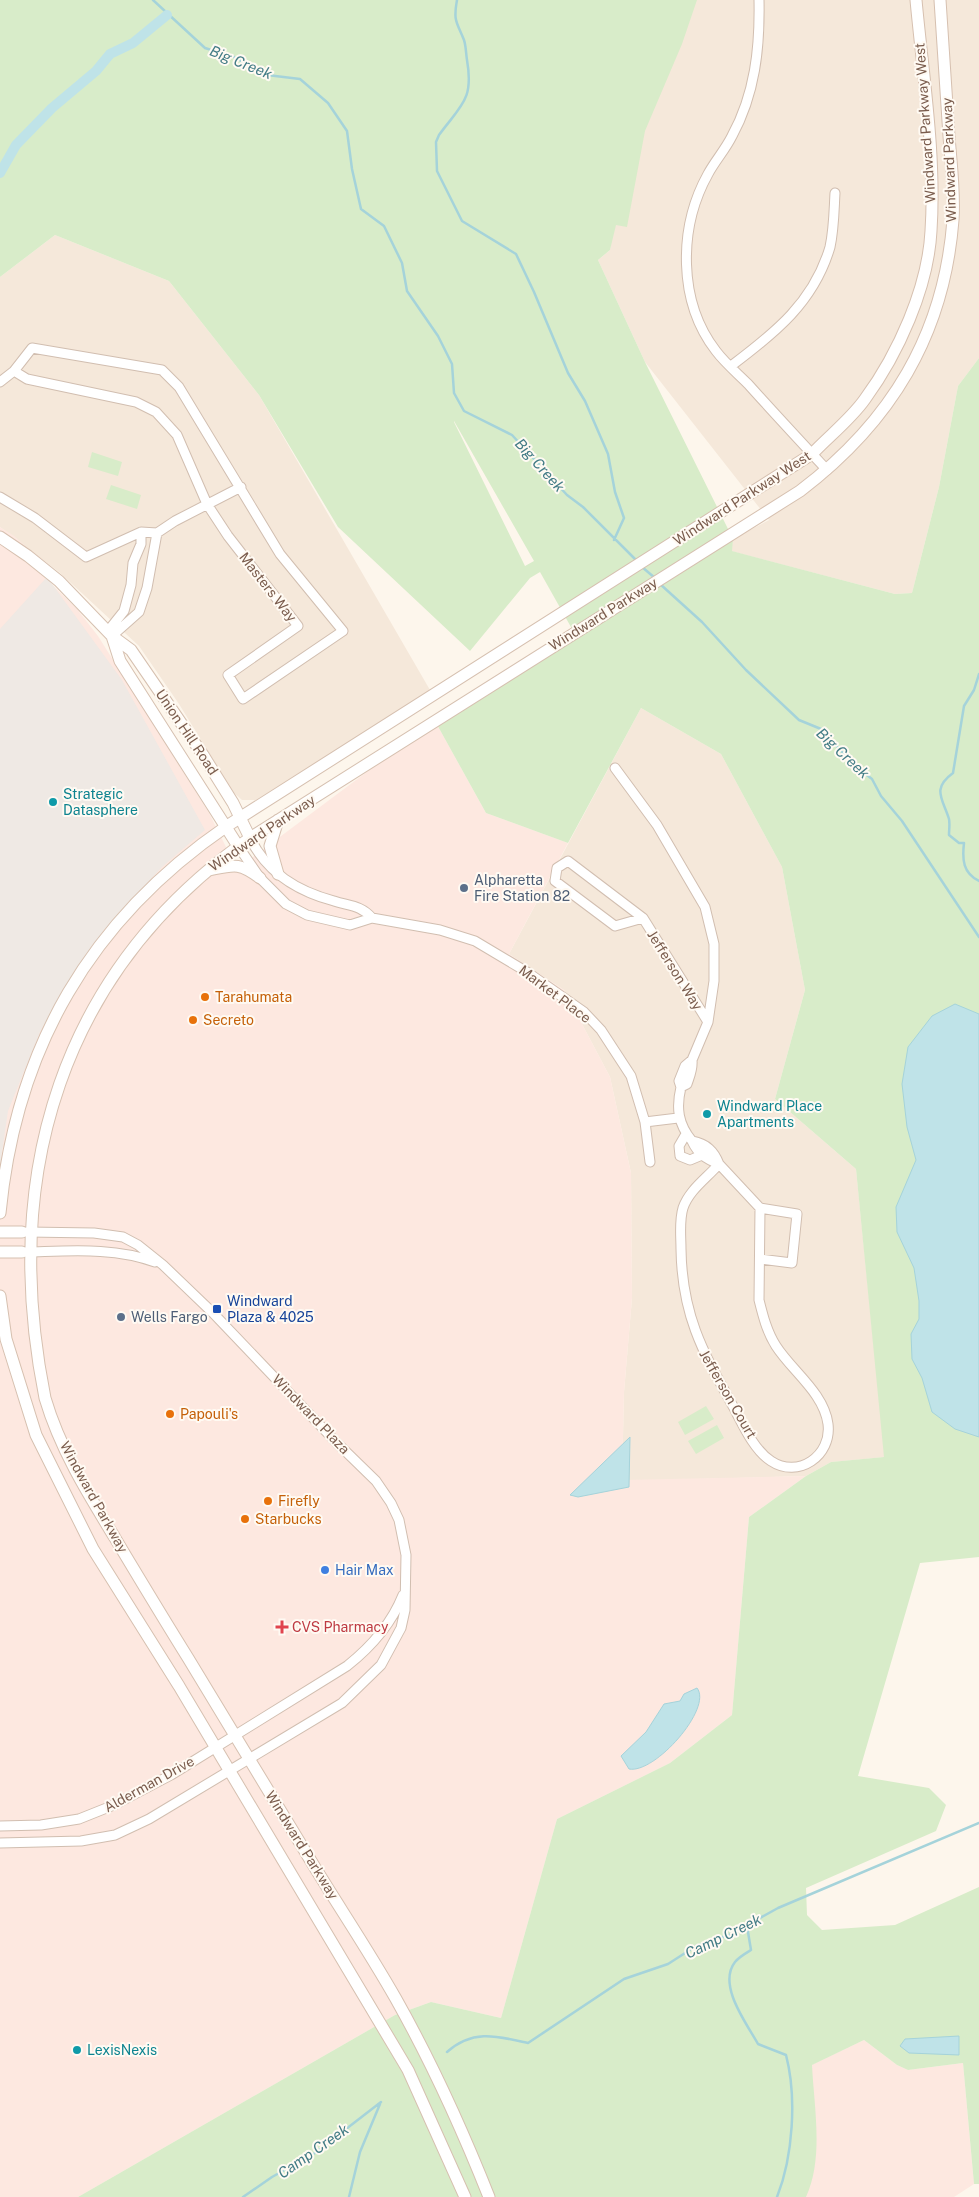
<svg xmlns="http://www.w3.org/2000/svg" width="979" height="2197" font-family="'Public Sans',sans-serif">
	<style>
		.residential { fill: #f5e8da }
		.commercial { fill: #fde8e0 }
		.industrial { fill: #efe9e4 }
		.green { fill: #d8ecc9; fill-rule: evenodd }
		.water { fill: #bfe3e8; stroke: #a5d3da }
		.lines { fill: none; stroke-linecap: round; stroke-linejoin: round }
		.stream { stroke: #a5d3da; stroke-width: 2.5 }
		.canal { stroke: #bfe3e8; stroke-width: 10 }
		.street-casing { stroke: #d1beb0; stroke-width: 11 }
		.secondary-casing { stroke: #d6c0b0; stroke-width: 13 }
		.street { stroke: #fff; stroke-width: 9 }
		.secondary { stroke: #fff; stroke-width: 11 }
		.culture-dot { fill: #0f9aa8; stroke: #fffaf3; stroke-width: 2 }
		.service-dot { fill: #5c6f8a; stroke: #fffaf3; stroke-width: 2 }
		.food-dot { fill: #e8710a; stroke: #fffaf3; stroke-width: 2 }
		.transit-dot { fill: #1a4fb4; stroke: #fffaf3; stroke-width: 2 }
		.shop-dot { fill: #3f7fe0; stroke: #fffaf3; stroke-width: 2 }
		.health-dot { fill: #e0444e; stroke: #fffaf3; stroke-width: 2 }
		.labels { text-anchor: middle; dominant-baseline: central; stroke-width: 4; stroke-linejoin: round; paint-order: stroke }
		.street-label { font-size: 14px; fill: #7a5c4d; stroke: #fffaf3 }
		.culture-label { font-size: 14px; fill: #0d838f; stroke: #fffaf3; text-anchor: start }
		.service-label { font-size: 14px; fill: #4e5e75; stroke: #fffaf3; text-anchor: start }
		.food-label { font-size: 14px; fill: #c56008; stroke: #fffaf3; text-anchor: start }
		.transit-label { font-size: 14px; fill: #164399; stroke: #fffaf3; text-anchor: start }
		.shop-label { font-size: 14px; fill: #366cbe; stroke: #fffaf3; text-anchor: start }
		.health-label { font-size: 14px; fill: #be3a42; stroke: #fffaf3; text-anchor: start }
		.water-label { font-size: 15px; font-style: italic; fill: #437c86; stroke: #fffaf3 }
	</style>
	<rect width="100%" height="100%" fill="#fdf6ec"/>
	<path class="residential" d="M647 0H979V358L958 386 939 487 912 593 895 594 731 551 733 539 769 520 645 362 598 260 610 250Z
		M55 235 169 281 259 395 430 690 259 800H242L233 792 179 704 139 646 59 572 0 527V277Z
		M641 708 721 754 782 867 805 990 775 1099 856 1169 885 1457 831 1462 806 1476 622 1481 624 1392 632 1298 631 1173 610 1077 564 990 509 954Z"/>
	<path class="commercial" d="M0 527 14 536 40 559 42 575 77 609 98 636 209 813 237 869 435 721 486 813 568 843 509 954 564 990 610 1077 631 1173 632 1298 624 1392 622 1480 806 1476 749 1517 732 1715 670 1763 557 1819 501 2018 431 2002 395 2015 78 2197H0Z
		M864 2040 897 2065 908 2070 963 2063 974 2184 954 2197H800L771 2084Z"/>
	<path class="industrial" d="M47 577 122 680 205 830 162 867 104 930 57 1002 40 1032 8 1111 0 1166V629Z"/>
	<path class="green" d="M0 0H697L682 44 645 131 627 227 616 225 610 250 598 260 645 362 733 539 732 551 895 594 912 593 939 487 958 386 979 358V1557L920 1563 858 1776 929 1788 946 1805 936 1831 806 1888 807 1915 822 1930 895 1925 979 1887V2184H974L963 2063 908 2070 897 2065 864 2040 812 2065C814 2107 824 2158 806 2197H78L395 2015 431 2002 501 2018 557 1819 670 1763 732 1715 749 1517 806 1476 831 1462 884 1457 856 1169 775 1099 805 990 782 867 721 754 641 708 568 843 486 813 435 721 576 636 540 572 530 578 470 651 338 527 259 395 169 281 55 235 0 277ZM454 421 534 561 525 566 454 422Z
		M92 452 122 462 118 476 88 467Z
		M111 485 141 495 137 509 106 499Z
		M706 1406 714 1419 685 1435 678 1422Z
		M717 1425 724 1438 696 1454 688 1441Z"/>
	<path class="water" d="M955 1004 979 1014V1437L955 1429 932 1412 922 1378 912 1359 911 1334 919 1319V1301L914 1268 897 1232 896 1207 916 1160 907 1127 902 1084 908 1047 932 1016Z
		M630 1437 629 1487 578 1497 570 1495Z
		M697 1688C713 1708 655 1774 629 1769L621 1756 646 1732 664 1704 680 1701 684 1694Z
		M959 2036V2055L909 2053 900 2046 905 2039Z"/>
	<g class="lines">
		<path class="stream" d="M153 0 205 48 234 57 267 75 300 79 328 103 347 131 352 169 361 209 384 226 402 263 407 291 438 336 452 364 454 393 464 411 512 435 567 495 583 507 637 561
			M457 0C453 22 457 22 464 40 466 46 466 54 467 60 474 100 461 105 439 135L436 142 437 171 462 221 516 254 534 292 568 373 585 401 608 454 615 492 624 518 614 540
			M642 567 655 578
			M660 584 702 622 746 670 799 720 821 729 855 766 872 779 881 796 902 821 979 937
			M979 674 974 690 964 706 953 773C931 789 943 799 949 819 950 824 949 830 949 835L959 843H964C962 860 963 873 979 881
			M747 1926 751 1950C746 1953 739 1957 735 1962 717 1985 747 2024 758 2044L786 2055C797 2097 793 2157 777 2197
			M447 2052C473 2029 497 2036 528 2043L624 1979 668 1964 696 1946 729 1935 778 1908 979 1823
			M243 2197 272 2177 315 2153 381 2102
			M349 2197 360 2152 380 2104"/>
		<path class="canal" d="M0 173 16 145 52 108 96 71 110 54 133 43 167 15"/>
		<defs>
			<path id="street" d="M759 0C760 48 755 94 732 136 725 150 715 161 708 174 678 228 678 302 716 351 725 363 737 373 748 384 774 413 801 442 827 470
				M731 366C775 333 814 302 830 247 834 229 834 210 835 193
				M0 382 14 371 32 348 162 370 179 387 280 554 343 631 243 699 228 675 298 626 228 536 207 504 177 435 156 412 136 402 27 379 14 371
				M0 497 35 518 86 557 141 532 157 533 175 521 241 487
				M108 631 124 611 131 585 133 563 141 544V532
				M112 636 139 612 147 588 157 533
				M615 768 657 825 705 907 714 944V981L708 1022 692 1060
				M250 838C267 873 297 891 334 901 349 906 361 905 372 918
				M238 846 260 878 286 904 307 915 350 925 372 918 440 930 475 941 527 972 584 1012 601 1030 631 1076 645 1122 650 1162
				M568 861 643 918 615 926 555 881 557 868Z
				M643 918 708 1022
				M692 1060C693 1069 690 1075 687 1084L681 1087 679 1081 685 1066Z
				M681 1087C676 1108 678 1124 692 1141
				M645 1122 678 1118
				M686 1134 679 1146 680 1156 690 1160 702 1155 704 1152
				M692 1141C707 1144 714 1151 719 1164 706 1159 698 1154 692 1141Z
				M719 1164 760 1208 759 1300C763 1316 767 1332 776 1346 792 1371 824 1393 828 1424 832 1456 798 1479 771 1461 754 1450 743 1425 734 1408 703 1352 682 1316 681 1249 681 1236 679 1221 683 1208 689 1190 707 1178 719 1164Z
				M27 1252C70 1251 114 1247 155 1262
				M760 1259 792 1263 797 1214 760 1208
				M0 1826 41 1825 79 1819 114 1805 171 1775 347 1666C371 1647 391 1625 403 1595
				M0 1843 81 1841 115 1835 149 1819 342 1703 381 1665 401 1628 405 1610 406 1555 399 1520 391 1503 376 1481 336 1442 213 1313 163 1265 138 1245 123 1237 94 1233 27 1232"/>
			<path id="secondary" d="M0 537 28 556 59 581 112 636 131 650 203 755 233 803 250 838
				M112 636 120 661 238 846
				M209 870C234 865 239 862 260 878
				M278 874 270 846 278 820
				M0 1213C16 1048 90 920 227 826L812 454C829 436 851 419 865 399 898 354 928 288 931 231 936 155 923 76 916 0
				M0 1232H22
				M0 1252H22
				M0 1296 6 1339 36 1435 93 1549 179 1686 408 2070 465 2197
				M489 2197C462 2129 432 2063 396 1999 370 1953 341 1910 314 1866 272 1797 230 1727 188 1658 163 1618 139 1578 115 1538 88 1494 60 1449 45 1398 0 1174 61 971 250 838L800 491C891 422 944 335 953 220 955 192 951 164 949 136 946 91 943 45 940 0"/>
		</defs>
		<use href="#street" class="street-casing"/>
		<use href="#secondary" class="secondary-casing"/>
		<use href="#street" class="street"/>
		<use href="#secondary" class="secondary"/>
	</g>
	<g class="culture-dot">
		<circle cx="53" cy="802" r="5"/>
		<circle cx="707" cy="1114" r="5"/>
		<circle cx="77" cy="2050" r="5"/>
	</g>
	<g class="service-dot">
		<circle cx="464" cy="888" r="5"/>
		<circle cx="121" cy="1317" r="5"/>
	</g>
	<g class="food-dot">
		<circle cx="205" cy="997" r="5"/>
		<circle cx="193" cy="1020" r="5"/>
		<circle cx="170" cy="1414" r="5"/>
		<circle cx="268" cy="1501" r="5"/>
		<circle cx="245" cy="1519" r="5"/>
	</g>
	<rect class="transit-dot" x="212" y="1304" width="10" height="10" rx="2.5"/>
	<circle class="shop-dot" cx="325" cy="1570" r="5"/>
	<path class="health-dot" d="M279.5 1619.5h5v5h5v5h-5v5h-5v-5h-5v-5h5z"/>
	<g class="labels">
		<g class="street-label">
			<text transform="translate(925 123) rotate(-94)">Windward Parkway West</text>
			<text transform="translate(949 160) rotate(-92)">Windward Parkway</text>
			<text transform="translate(742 498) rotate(-33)">Windward Parkway West</text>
			<text transform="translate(268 587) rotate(52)">Masters Way</text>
			<text transform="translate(603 614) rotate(-32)">Windward Parkway</text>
			<text transform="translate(187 732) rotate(56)">Union Hill Road</text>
			<text transform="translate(262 833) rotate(-34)">Windward Parkway</text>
			<text transform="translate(675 970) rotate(58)">Jefferson Way</text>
			<text transform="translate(555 994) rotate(37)">Market Place</text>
			<text transform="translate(728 1394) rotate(60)">Jefferson Court</text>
			<text transform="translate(311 1414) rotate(46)">Windward Plaza</text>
			<text transform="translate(94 1497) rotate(61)">Windward Parkway</text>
			<text transform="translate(149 1784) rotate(-29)">Alderman Drive</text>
			<text transform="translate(302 1845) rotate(58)">Windward Parkway</text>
		</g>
		<g class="culture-label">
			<text x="63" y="794">Strategic<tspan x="63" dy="16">Datasphere</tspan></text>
			<text x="717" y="1106">Windward Place<tspan x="717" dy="16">Apartments</tspan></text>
			<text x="87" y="2050">LexisNexis</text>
		</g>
		<g class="service-label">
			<text x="474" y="880">Alpharetta<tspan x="474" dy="16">Fire Station 82</tspan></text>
			<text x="131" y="1317">Wells Fargo</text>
		</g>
		<g class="food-label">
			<text x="215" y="997">Tarahumata</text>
			<text x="203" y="1020">Secreto</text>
			<text x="180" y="1414">Papouli's</text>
			<text x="278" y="1501">Firefly</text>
			<text x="255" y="1519">Starbucks</text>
		</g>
		<g class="transit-label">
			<text x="227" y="1301">Windward<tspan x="227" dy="16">Plaza &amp; 4025</tspan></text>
		</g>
		<g class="shop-label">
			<text x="335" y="1570">Hair Max</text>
		</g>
		<g class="health-label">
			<text x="292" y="1627">CVS Pharmacy</text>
		</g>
		<g class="water-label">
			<text transform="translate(241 62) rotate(22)">Big Creek</text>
			<text transform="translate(540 465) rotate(48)">Big Creek</text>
			<text transform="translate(843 753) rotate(43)">Big Creek</text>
			<text transform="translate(723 1936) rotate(-26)">Camp Creek</text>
			<text transform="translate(313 2151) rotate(-35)">Camp Creek</text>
		</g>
	</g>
</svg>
